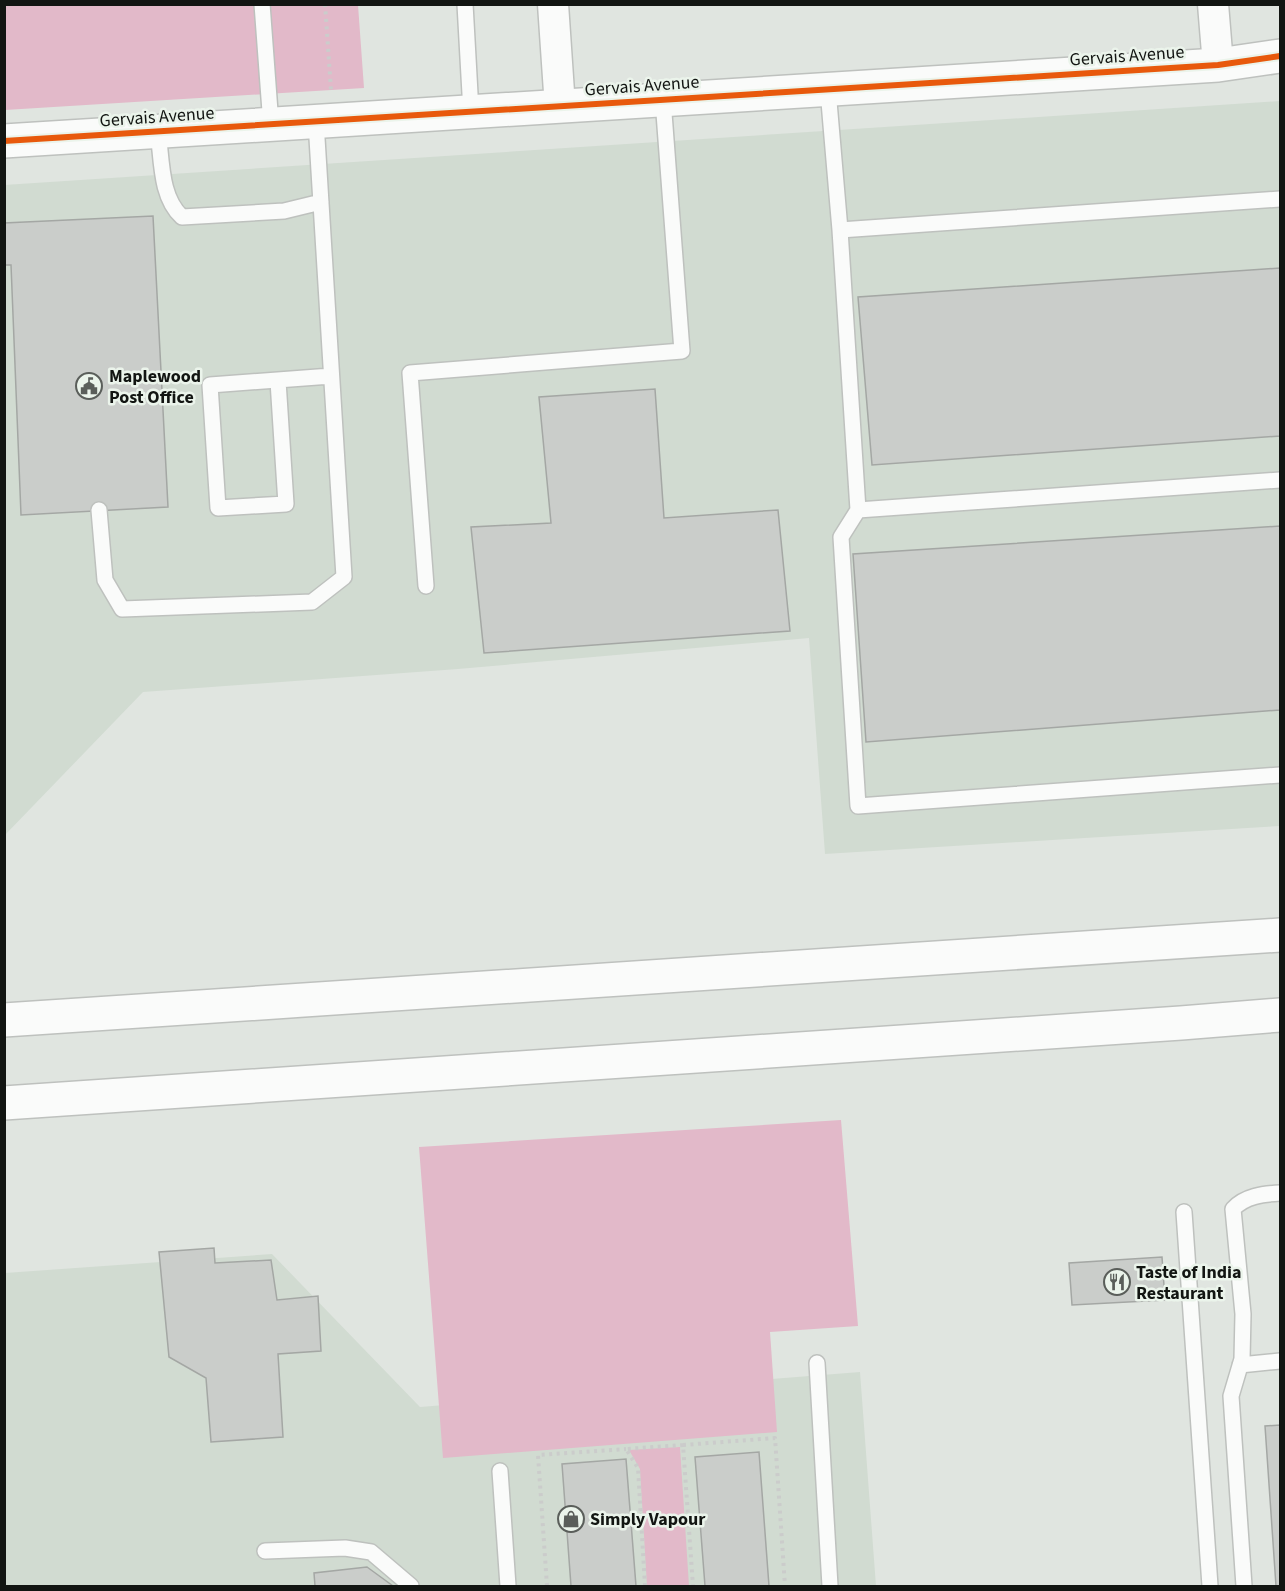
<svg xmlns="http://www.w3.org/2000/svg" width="1285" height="1591" font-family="'Source Sans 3',sans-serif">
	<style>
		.built { fill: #d1dbd1 }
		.green { fill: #e2b9c9 }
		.building { fill: #cacdca; stroke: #a4a7a4; stroke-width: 1.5 }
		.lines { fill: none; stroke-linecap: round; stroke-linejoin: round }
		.service-casing { stroke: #bec1be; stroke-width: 18 }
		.minor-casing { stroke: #bec1be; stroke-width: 33 }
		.tertiary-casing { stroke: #bec1be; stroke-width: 36 }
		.motorway-casing { stroke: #bec1be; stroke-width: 36 }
		.path { stroke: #cbcccb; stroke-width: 4; stroke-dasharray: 3 4.5; stroke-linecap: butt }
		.service { stroke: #fafbfa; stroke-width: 15 }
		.minor { stroke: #fafbfa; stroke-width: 30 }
		.tertiary { stroke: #fafbfa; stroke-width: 33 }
		.motorway { stroke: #fafbfa; stroke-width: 33 }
		.cycleway-casing { stroke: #ebf4eb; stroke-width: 10 }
		.cycleway { stroke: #e8590c; stroke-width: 6 }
		.labels { text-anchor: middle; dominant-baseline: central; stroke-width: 5; stroke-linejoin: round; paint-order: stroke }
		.street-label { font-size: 18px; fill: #121512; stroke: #ebf4eb }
		.poi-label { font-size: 18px; font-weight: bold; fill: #121512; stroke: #ebf4eb; text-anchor: start }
	</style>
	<rect width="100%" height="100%" fill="#e0e5e0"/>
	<path class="built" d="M1280 101V826L825 854 809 638 458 669 143 692 5 835 4 185Z
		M272 1254 420 1407 860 1372 876 1586H5V1273Z"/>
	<path class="green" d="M5 5H358L364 88 5 110Z
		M841 1120 858 1326 770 1332 777 1432 443 1458 419 1147Z
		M680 1447 689 1586H647L640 1469 629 1450Z"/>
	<path class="building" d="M153 216 168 507 21 515 11 265H4V223Z
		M1280 268V436L872 465 858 297Z
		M655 389 664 518 778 510 790 631 484 653 471 527 551 523 539 397Z
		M1280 526V710L866 742 853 554Z
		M214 1248 215 1263 271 1260 277 1300 318 1296 321 1351 278 1354 283 1437 211 1442 206 1378 169 1357 159 1252Z
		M1162 1257 1165 1300 1072 1305 1069 1263Z
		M1280 1425V1586H1276L1265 1426Z
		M759 1452 769 1586H705L695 1457Z
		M626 1459 636 1586H571L562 1464Z
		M367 1567 393 1586H315L314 1573Z"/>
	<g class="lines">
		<defs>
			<path id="service" d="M262 4 271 125
				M465 4 471 112
				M828 90 840 230 1280 199
				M158 132C162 160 160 197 182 217L284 211 321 202
				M840 230 858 510 841 537 858 806 1280 775
				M278 381 286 504 218 508 210 385 331 376
				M99 510 105 580 122 609 312 602 344 577 316 122
				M858 510 1280 480
				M426 586 410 373 682 351 663 100
				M1184 1212 1210 1586
				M817 1363 830 1586
				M1240 1365 1280 1361
				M500 1471 508 1586
				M265 1551 345 1548 371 1552 411 1586
				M1244 1586 1231 1396 1242 1359 1243 1314 1233 1209C1245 1196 1263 1194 1280 1193"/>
			<path id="minor" d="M553 4 560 107
				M1213 4 1218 65"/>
			<path id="tertiary" d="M4 141 1218 65 1280 56"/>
			<path id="motorway" d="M4 1020 1280 935
				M4 1103 1181 1023 1280 1015"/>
		</defs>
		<use href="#service" class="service-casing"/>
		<use href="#minor" class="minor-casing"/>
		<use href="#tertiary" class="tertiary-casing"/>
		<use href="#motorway" class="motorway-casing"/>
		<path class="path" d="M325 4 331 90
			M683 1445 775 1438 785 1586
			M547 1586 538 1455 626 1449
			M645 1586 638 1468 626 1449 683 1445 693 1586"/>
		<use href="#service" class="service"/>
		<use href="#minor" class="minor"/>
		<use href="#tertiary" class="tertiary"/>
		<use href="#motorway" class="motorway"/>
		<defs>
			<path id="cycleway" d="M4 141 1218 65 1280 56"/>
		</defs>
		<use href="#cycleway" class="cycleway-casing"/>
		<use href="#cycleway" class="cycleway"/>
	</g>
	<defs>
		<symbol id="civic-ring" viewBox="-11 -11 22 22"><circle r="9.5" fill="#ebf4eb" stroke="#5a5e5a" stroke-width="1.5"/><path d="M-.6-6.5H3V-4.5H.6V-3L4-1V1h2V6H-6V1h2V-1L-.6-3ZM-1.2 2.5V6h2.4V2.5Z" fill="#5a5e5a"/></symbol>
		<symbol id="restaurant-ring" viewBox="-11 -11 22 22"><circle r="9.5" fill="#ebf4eb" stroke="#5a5e5a" stroke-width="1.5"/><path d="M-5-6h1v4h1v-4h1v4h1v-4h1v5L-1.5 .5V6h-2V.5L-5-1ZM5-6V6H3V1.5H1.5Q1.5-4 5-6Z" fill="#5a5e5a"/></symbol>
		<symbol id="shop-ring" viewBox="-11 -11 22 22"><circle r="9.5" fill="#ebf4eb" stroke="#5a5e5a" stroke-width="1.5"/><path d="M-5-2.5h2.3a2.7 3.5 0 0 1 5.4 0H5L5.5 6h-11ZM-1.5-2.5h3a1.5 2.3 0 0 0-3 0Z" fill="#5a5e5a"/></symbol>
	</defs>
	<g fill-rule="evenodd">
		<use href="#civic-ring" x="74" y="371" width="30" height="30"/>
		<use href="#restaurant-ring" x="1102" y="1267" width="30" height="30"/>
		<use href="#shop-ring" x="556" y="1504" width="30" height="30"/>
	</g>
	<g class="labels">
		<g class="street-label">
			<text transform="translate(1127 56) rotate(-4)">Gervais Avenue</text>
			<text transform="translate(642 86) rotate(-4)">Gervais Avenue</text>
			<text transform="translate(157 117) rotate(-4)">Gervais Avenue</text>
		</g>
		<g class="poi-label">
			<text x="109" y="376">Maplewood<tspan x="109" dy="21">Post Office</tspan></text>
			<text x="1136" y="1272">Taste of India<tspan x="1136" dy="21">Restaurant</tspan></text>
			<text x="590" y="1519">Simply Vapour</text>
		</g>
	</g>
	<rect width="1285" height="1591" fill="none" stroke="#121512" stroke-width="12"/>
</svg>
